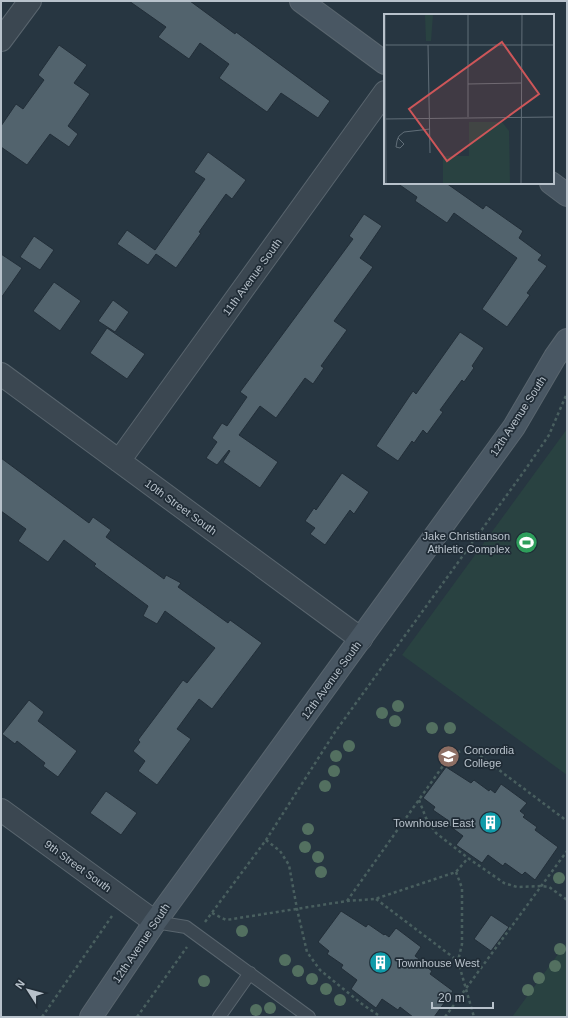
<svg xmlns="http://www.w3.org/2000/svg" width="568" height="1018" font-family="Helvetica,sans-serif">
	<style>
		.green { fill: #294241 }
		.building { fill: #52636d; stroke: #222e38 }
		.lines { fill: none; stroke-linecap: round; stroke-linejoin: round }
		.lane-casing { stroke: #59656e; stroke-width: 14 }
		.street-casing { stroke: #59656e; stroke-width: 24 }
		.secondary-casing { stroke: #59656e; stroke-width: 24 }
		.path { stroke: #495f5f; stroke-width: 2.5; stroke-dasharray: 3 3; stroke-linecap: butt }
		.lane { stroke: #3b4751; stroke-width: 12 }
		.street { stroke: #3b4751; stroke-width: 22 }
		.secondary { stroke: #495763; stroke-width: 22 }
		.tree { fill: #537060 }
		.labels { text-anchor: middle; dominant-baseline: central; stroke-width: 3.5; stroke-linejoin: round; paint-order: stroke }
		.street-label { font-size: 11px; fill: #b8c2cb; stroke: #202c36 }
		.poi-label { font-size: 11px; fill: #b8c2cb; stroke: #202c36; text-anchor: end }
		.inset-road { fill: none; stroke: #616e78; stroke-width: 1 }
		.view { fill: #cd5659; fill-opacity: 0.15; stroke: #cd5659; stroke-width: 2 }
		.inset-edge { fill: none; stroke: #b8c2cb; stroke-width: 2 }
	</style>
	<rect width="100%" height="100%" fill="#273641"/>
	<path class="green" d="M567 429V775L402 655Z
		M567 942V1017H512Z"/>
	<path class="building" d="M129 1H190L235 34 236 32 251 43 330 101 318 118 281 93 267 112 219 78 229 64 200 43 189 59 158 37 166 27Z
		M59 45 87 65 74 83 90 94 68 126 78 134 69 147 50 134 27 165 1 147V126L16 104 23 109 44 80 38 75Z
		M208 152 246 180 232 199 226 194 199 232 201 233 176 268 156 254 148 265 117 244 127 230 155 250 205 179 194 172Z
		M397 183H446L483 209 486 205 523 231 519 238 542 255 538 260 547 266 527 293 530 295 507 327 482 309 517 258 454 213 447 223 415 201 417 197Z
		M364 214 382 226 360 258 373 267 334 321 347 330 321 366 324 368 313 384 305 378 276 418 260 406 239 435 278 462 260 488 223 462 230 451 229 450 217 465 206 458 217 442 212 438 222 423 227 426 247 397 240 392 353 239 349 236Z
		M34 236 54 250 40 270 20 257Z
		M1 254 22 268 1 298Z
		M54 282 81 301 60 331 33 311Z
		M113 300 129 312 115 332 98 321Z
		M107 328 145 354 127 379 90 353Z
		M460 332 484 348 472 366 474 368 464 382 462 380 440 410 443 412 427 434 423 430 414 443 412 441 398 461 376 446 413 391 416 394Z
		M1 458 89 523 93 517 111 530 106 537 164 579 166 575 181 583 178 587 228 623 230 620 262 643 212 709 199 699 177 729 191 739 157 785 138 771 145 761 133 751 140 742 138 740 183 680 187 683 215 648 165 611 157 624 143 616 148 606 94 566 96 564 64 540 48 562 18 541 26 529 1 511Z
		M342 473 369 492 354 514 350 510 325 545 310 534 315 528 305 521 314 508 316 510Z
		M29 700 44 712 38 721 77 751 58 777 43 766 45 763 17 741 15 744 2 734Z
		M446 767 471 783 474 780 489 791 490 789 495 793 501 784 527 803 520 811 525 815 523 817 537 827 535 830 558 847 535 880 525 872 522 875 505 863 503 866 488 855 482 863 456 845 463 836 447 824 449 821 433 810 435 807 423 798Z
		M106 791 137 813 121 835 90 813Z
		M341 911 366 927 368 924 384 935 385 934 389 937 396 928 421 947 415 956 419 959 418 961 432 971 430 974 453 991 434 1017H413L400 1007 398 1010 382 999 376 1008 351 989 357 980 341 968 343 965 327 954 329 951 318 942Z
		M491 915 509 927 491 951 474 939Z"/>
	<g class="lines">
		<defs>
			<path id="lane" d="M155 922 186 927 309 1017
				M219 1017 250 973"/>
			<path id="street" d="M1 40 30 1
				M1 374 361 639
				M119 461 385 92
				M1 810 155 922"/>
			<path id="secondary" d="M301 1 385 63
				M551 183 567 195
				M91 1017 155 922 514 427 555 357 567 340"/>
		</defs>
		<use href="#lane" class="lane-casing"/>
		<use href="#street" class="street-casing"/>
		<use href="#secondary" class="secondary-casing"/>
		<path class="path" d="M419 800 426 818 436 833 468 858 504 883 517 887 542 886 549 887 567 900
			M266 840 280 851 289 865 297 909 307 952 320 970 362 1004 381 1017
			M456 872 462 888V944L458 961 474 1017
			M376 899 458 961
			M347 901 450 756C461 749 467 750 479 755L567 821
			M212 913 226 920 347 901 375 899 456 872 468 858
			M205 922 266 840 335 732 525 470 549 435 567 393
			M42 1017 112 916
			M137 1017 187 947
			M445 1017 567 851"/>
		<use href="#lane" class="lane"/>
		<use href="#street" class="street"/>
		<use href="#secondary" class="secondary"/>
	</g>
	<g class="tree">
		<circle cx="398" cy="706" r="6"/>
		<circle cx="382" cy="713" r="6"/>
		<circle cx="395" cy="721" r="6"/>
		<circle cx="432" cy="728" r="6"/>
		<circle cx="450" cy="728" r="6"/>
		<circle cx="349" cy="746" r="6"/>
		<circle cx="336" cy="756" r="6"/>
		<circle cx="334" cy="771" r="6"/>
		<circle cx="325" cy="786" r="6"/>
		<circle cx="308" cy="829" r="6"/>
		<circle cx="305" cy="847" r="6"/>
		<circle cx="318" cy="857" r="6"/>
		<circle cx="321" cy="872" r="6"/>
		<circle cx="559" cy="878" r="6"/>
		<circle cx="242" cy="931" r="6"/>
		<circle cx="560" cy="949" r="6"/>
		<circle cx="285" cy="960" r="6"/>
		<circle cx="555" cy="966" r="6"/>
		<circle cx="298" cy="971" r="6"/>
		<circle cx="539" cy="978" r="6"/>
		<circle cx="312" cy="979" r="6"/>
		<circle cx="204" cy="981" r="6"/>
		<circle cx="326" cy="989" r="6"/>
		<circle cx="528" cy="990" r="6"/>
		<circle cx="340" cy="1000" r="6"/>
		<circle cx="270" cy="1008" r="6"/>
		<circle cx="256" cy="1010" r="6"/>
	</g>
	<defs>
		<symbol id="stadium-disc" viewBox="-11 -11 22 22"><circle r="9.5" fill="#2e9e5b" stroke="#202c36"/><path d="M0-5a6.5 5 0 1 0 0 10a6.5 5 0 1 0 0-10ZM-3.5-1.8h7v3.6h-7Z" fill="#fff"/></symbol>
		<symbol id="university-disc" viewBox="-11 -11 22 22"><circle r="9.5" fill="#8d6e63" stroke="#202c36"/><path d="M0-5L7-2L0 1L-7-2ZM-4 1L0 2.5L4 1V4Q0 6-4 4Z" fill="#fff"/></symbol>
		<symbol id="building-disc" viewBox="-11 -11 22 22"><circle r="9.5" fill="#0f9aa8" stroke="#202c36"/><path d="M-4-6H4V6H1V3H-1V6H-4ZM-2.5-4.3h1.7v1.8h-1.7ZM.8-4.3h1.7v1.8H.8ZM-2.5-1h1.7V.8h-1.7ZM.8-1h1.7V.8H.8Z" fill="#fff"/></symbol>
	</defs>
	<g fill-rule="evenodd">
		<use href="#stadium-disc" x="514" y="530" width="25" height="25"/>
		<use href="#university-disc" x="436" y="744" width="25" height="25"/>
		<use href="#building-disc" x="478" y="810" width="25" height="25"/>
		<use href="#building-disc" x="368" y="950" width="25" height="25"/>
	</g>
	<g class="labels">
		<g class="street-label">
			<text transform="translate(252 277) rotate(-54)">11th Avenue South</text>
			<text transform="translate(518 416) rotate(-57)">12th Avenue South</text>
			<text transform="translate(181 507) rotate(36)">10th Street South</text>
			<text transform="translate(331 680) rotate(-54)">12th Avenue South</text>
			<text transform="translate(78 866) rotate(36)">9th Street South</text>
			<text transform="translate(141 943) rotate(-56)">12th Avenue South</text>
		</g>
		<g class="poi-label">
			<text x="510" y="536">Jake Christianson<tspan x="510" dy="13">Athletic Complex</tspan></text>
			<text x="464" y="750" text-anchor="start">Concordia<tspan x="464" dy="13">College</tspan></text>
			<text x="474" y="823">Townhouse East</text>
			<text x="396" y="963" text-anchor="start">Townhouse West</text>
		</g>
	</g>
	<g transform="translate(384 14)">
		<rect width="170" height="170" fill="#273641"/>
		<path d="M41 0H49L47 27H42ZM85 108H118L125 117 126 170H59V142H85Z" fill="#294241"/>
		<path class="inset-road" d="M1 0 2 170M1 31H170M44 31 46 139M84 70 137 69M84 103V0M0 105 170 103M14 124 20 130 16 134 12 133 13 127 14 124 15 122 20 118 46 115M137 170 138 0"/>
		<path class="view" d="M118 28 155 80 63 147 25 95Z"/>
		<rect width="170" height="170" class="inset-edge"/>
	</g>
	<rect width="568" height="1018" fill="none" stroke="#b8c2cb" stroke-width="4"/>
	<g transform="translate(28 990) rotate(306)" stroke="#202c36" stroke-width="3" paint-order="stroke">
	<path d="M0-3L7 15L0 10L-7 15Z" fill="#b8c2cb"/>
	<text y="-6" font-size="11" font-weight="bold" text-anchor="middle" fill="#b8c2cb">N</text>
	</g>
	<path d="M432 1002v6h61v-6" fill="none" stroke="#b8c2cb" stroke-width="2"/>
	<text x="438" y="1002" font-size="12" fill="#b8c2cb" stroke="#202c36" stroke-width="3" paint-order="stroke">20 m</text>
</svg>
